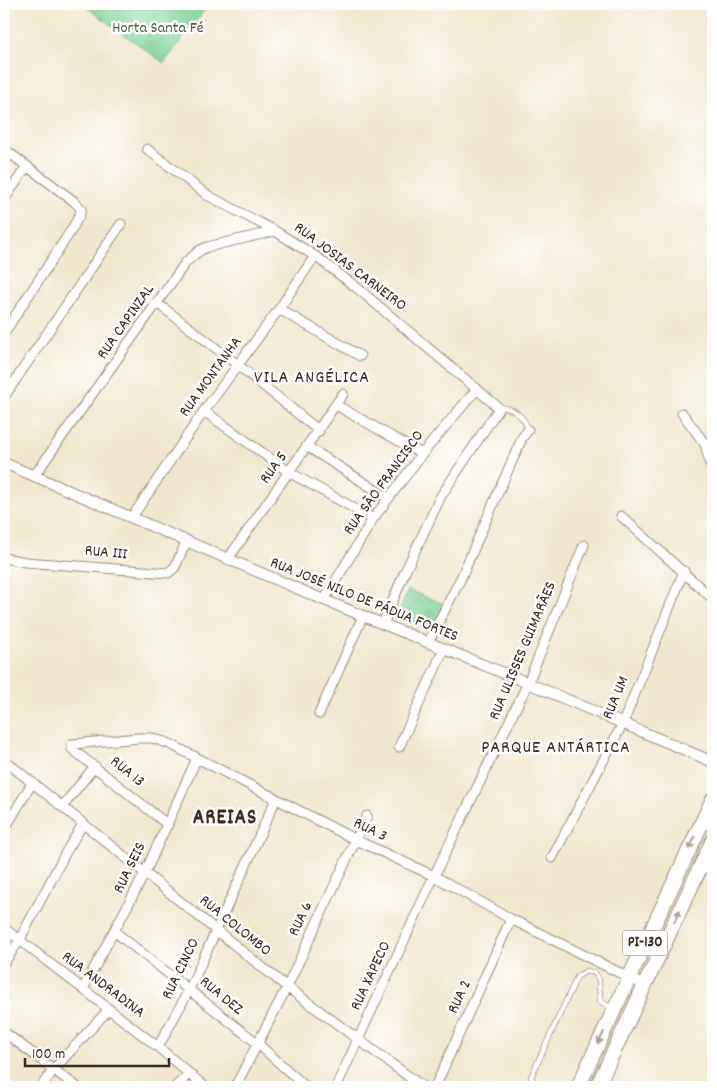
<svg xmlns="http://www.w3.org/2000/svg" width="717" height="1091" font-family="Dekko,sans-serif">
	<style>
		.green { fill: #79d095; stroke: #5a7d5a }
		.park { fill: url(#park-crowns); stroke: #5a7d5a }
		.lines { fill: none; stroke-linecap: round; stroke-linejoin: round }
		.service-casing { stroke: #968876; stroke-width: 6 }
		.minor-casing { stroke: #968876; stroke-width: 11 }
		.tertiary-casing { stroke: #968876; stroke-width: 12 }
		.primary-casing { stroke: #968876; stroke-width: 16 }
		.service { stroke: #fff; stroke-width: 4.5 }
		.minor { stroke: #fff; stroke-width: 9 }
		.tertiary { stroke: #fff; stroke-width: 10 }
		.primary { stroke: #fff; stroke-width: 14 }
		.oneway { fill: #a79f9a }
		.labels { text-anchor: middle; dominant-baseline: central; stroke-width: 5; stroke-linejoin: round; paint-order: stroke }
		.shield { fill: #fff; stroke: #766a62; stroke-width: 1 }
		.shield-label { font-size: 15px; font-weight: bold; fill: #3b2a1e }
		.park-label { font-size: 16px; fill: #4e5c42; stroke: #fff }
		.street-label { font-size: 16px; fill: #3b2a1e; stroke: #fff }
		.neighbourhood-label { font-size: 18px; letter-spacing: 1px; fill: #3b2a1e; stroke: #fff }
		.district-label { font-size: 21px; font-weight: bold; letter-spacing: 1px; fill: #3b2a1e; stroke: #fff }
	</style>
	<defs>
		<pattern id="park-crowns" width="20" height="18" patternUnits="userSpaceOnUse" patternTransform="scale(1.25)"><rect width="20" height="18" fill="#79d095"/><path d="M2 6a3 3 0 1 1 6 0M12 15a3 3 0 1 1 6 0" fill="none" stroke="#64a979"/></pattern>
	</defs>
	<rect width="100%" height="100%" fill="#fff"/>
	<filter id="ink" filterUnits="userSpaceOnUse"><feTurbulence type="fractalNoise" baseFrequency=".02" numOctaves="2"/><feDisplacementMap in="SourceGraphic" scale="10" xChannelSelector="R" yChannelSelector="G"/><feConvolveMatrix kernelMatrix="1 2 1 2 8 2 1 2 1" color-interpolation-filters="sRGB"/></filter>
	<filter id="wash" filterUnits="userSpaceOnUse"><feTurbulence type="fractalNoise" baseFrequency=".0096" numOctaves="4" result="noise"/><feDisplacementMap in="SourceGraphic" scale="20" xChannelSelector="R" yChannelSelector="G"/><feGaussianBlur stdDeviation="1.12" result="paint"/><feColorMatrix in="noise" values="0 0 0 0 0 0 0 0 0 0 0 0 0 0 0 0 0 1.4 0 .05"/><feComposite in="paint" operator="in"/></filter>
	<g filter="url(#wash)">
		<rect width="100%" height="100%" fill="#f1e7ce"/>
		<path class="green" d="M82 4H209L164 63Z"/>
		<path class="park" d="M408 590 444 604 434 630 398 616Z"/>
	</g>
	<g filter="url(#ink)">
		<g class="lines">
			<defs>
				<path id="service" d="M499 408C512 406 525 417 528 430
					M602 1079 616 1087
					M542 1087 534 1082 531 1077 577 977 586 971 595 973 599 980 600 1001 613 1009"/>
				<path id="minor" d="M4 149 75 202 81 209 80 214 72 229 4 333
					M147 149 207 195 275 231 315 256 356 287 499 408 441 496 404 574 383 624
					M4 200 27 166
					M157 303 238 365 319 431
					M279 309 360 356
					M4 397 121 224
					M336 405 422 454
					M204 411 289 472 373 519
					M682 413 705 444 713 474
					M308 447 388 498
					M34 476 186 262 199 251 207 247 275 231
					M621 516 713 599
					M132 517 204 411 279 309 315 256
					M4 558 26 562 168 573 175 567 187 540
					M228 559 343 394
					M324 600 373 519 422 454 477 389
					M428 643 461 578 522 438 528 430
					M319 714 363 616
					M399 747 444 649
					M4 760 287 987 423 1087
					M62 807 95 766
					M168 825 72 749V744L139 738H152L170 744 356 840 434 876 511 919 644 985
					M4 830 32 783
					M552 858 623 723 684 571
					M4 928 158 1047 205 1087
					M115 932 257 1043 306 1087
					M4 963 19 941 66 852 83 824
					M83 989 145 873 197 758
					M4 1032 77 1087
					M158 1047 189 990 276 799
					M41 1087 54 1069 109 1009
					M175 1087 189 1074
					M235 1087 287 987 367 816
					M336 1087 434 876 528 683 584 545
					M435 1087 511 919"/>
				<path id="tertiary" d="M4 463 324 600 528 683 713 762"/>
				<path id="primary" d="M578 1087 713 799
					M597 1087 713 840"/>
			</defs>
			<use href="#service" class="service-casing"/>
			<use href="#minor" class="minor-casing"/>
			<use href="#tertiary" class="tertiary-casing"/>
			<use href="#primary" class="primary-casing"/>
			<use href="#service" class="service"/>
			<use href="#minor" class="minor"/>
			<use href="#tertiary" class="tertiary"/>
			<use href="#primary" class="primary"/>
		</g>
		<defs><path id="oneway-solid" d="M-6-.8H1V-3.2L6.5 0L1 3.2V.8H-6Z" transform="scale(1.25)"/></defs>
		<g class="oneway">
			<use href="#oneway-solid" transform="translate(692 843) rotate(115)"/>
			<use href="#oneway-solid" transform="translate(677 916) rotate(-65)"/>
			<use href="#oneway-solid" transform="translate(601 1038) rotate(115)"/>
		</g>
	</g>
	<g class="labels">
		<rect class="shield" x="622.5" y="930.5" width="45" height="25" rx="4"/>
		<g class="shield-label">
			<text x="645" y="943">PI-130</text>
		</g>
		<g class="park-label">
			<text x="158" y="28">Horta Santa Fé</text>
		</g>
		<g class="street-label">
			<text transform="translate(350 267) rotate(37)">RUA JOSIAS CARNEIRO</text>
			<text transform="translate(126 322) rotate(-55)">RUA CAPINZAL</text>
			<text transform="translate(211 377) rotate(-54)">RUA MONTANHA</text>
			<text transform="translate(274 468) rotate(-54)">RUA 5</text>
			<text transform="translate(384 483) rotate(-54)">RUA SÃO FRANCISCO</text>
			<text transform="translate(106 553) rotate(5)">RUA III</text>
			<text transform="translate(364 600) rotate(22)">RUA JOSÉ NILO DE PÁDUA FORTES</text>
			<text transform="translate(523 651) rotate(-67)">RUA ULISSES GUIMARÃES</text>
			<text transform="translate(616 698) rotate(-67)">RUA UM</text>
			<text transform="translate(127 772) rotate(39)">RUA 13</text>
			<text transform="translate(370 830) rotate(26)">RUA 3</text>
			<text transform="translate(130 868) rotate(-64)">RUA SEIS</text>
			<text transform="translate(301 919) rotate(-65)">RUA 6</text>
			<text transform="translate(235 926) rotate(39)">RUA COLOMBO</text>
			<text transform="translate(181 969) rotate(-64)">RUA CINCO</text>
			<text transform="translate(371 976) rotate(-65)">RUA XAPECO</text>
			<text transform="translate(103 985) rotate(37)">RUA ANDRADINA</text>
			<text transform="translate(221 996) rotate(39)">RUA DEZ</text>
			<text transform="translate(460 997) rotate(-65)">RUA 2</text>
		</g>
		<g class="neighbourhood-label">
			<text x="312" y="378">VILA ANGÉLICA</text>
			<text x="556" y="748">PARQUE ANTÁRTICA</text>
		</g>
		<g class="district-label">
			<text x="225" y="819">AREIAS</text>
		</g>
	</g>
	<rect width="717" height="1091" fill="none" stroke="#fff" stroke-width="20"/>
	<path d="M25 1058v8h144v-8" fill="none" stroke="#3b2a1e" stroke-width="2.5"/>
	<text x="32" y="1058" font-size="15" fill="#3b2a1e" stroke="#ffffff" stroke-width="4" paint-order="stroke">100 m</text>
</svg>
